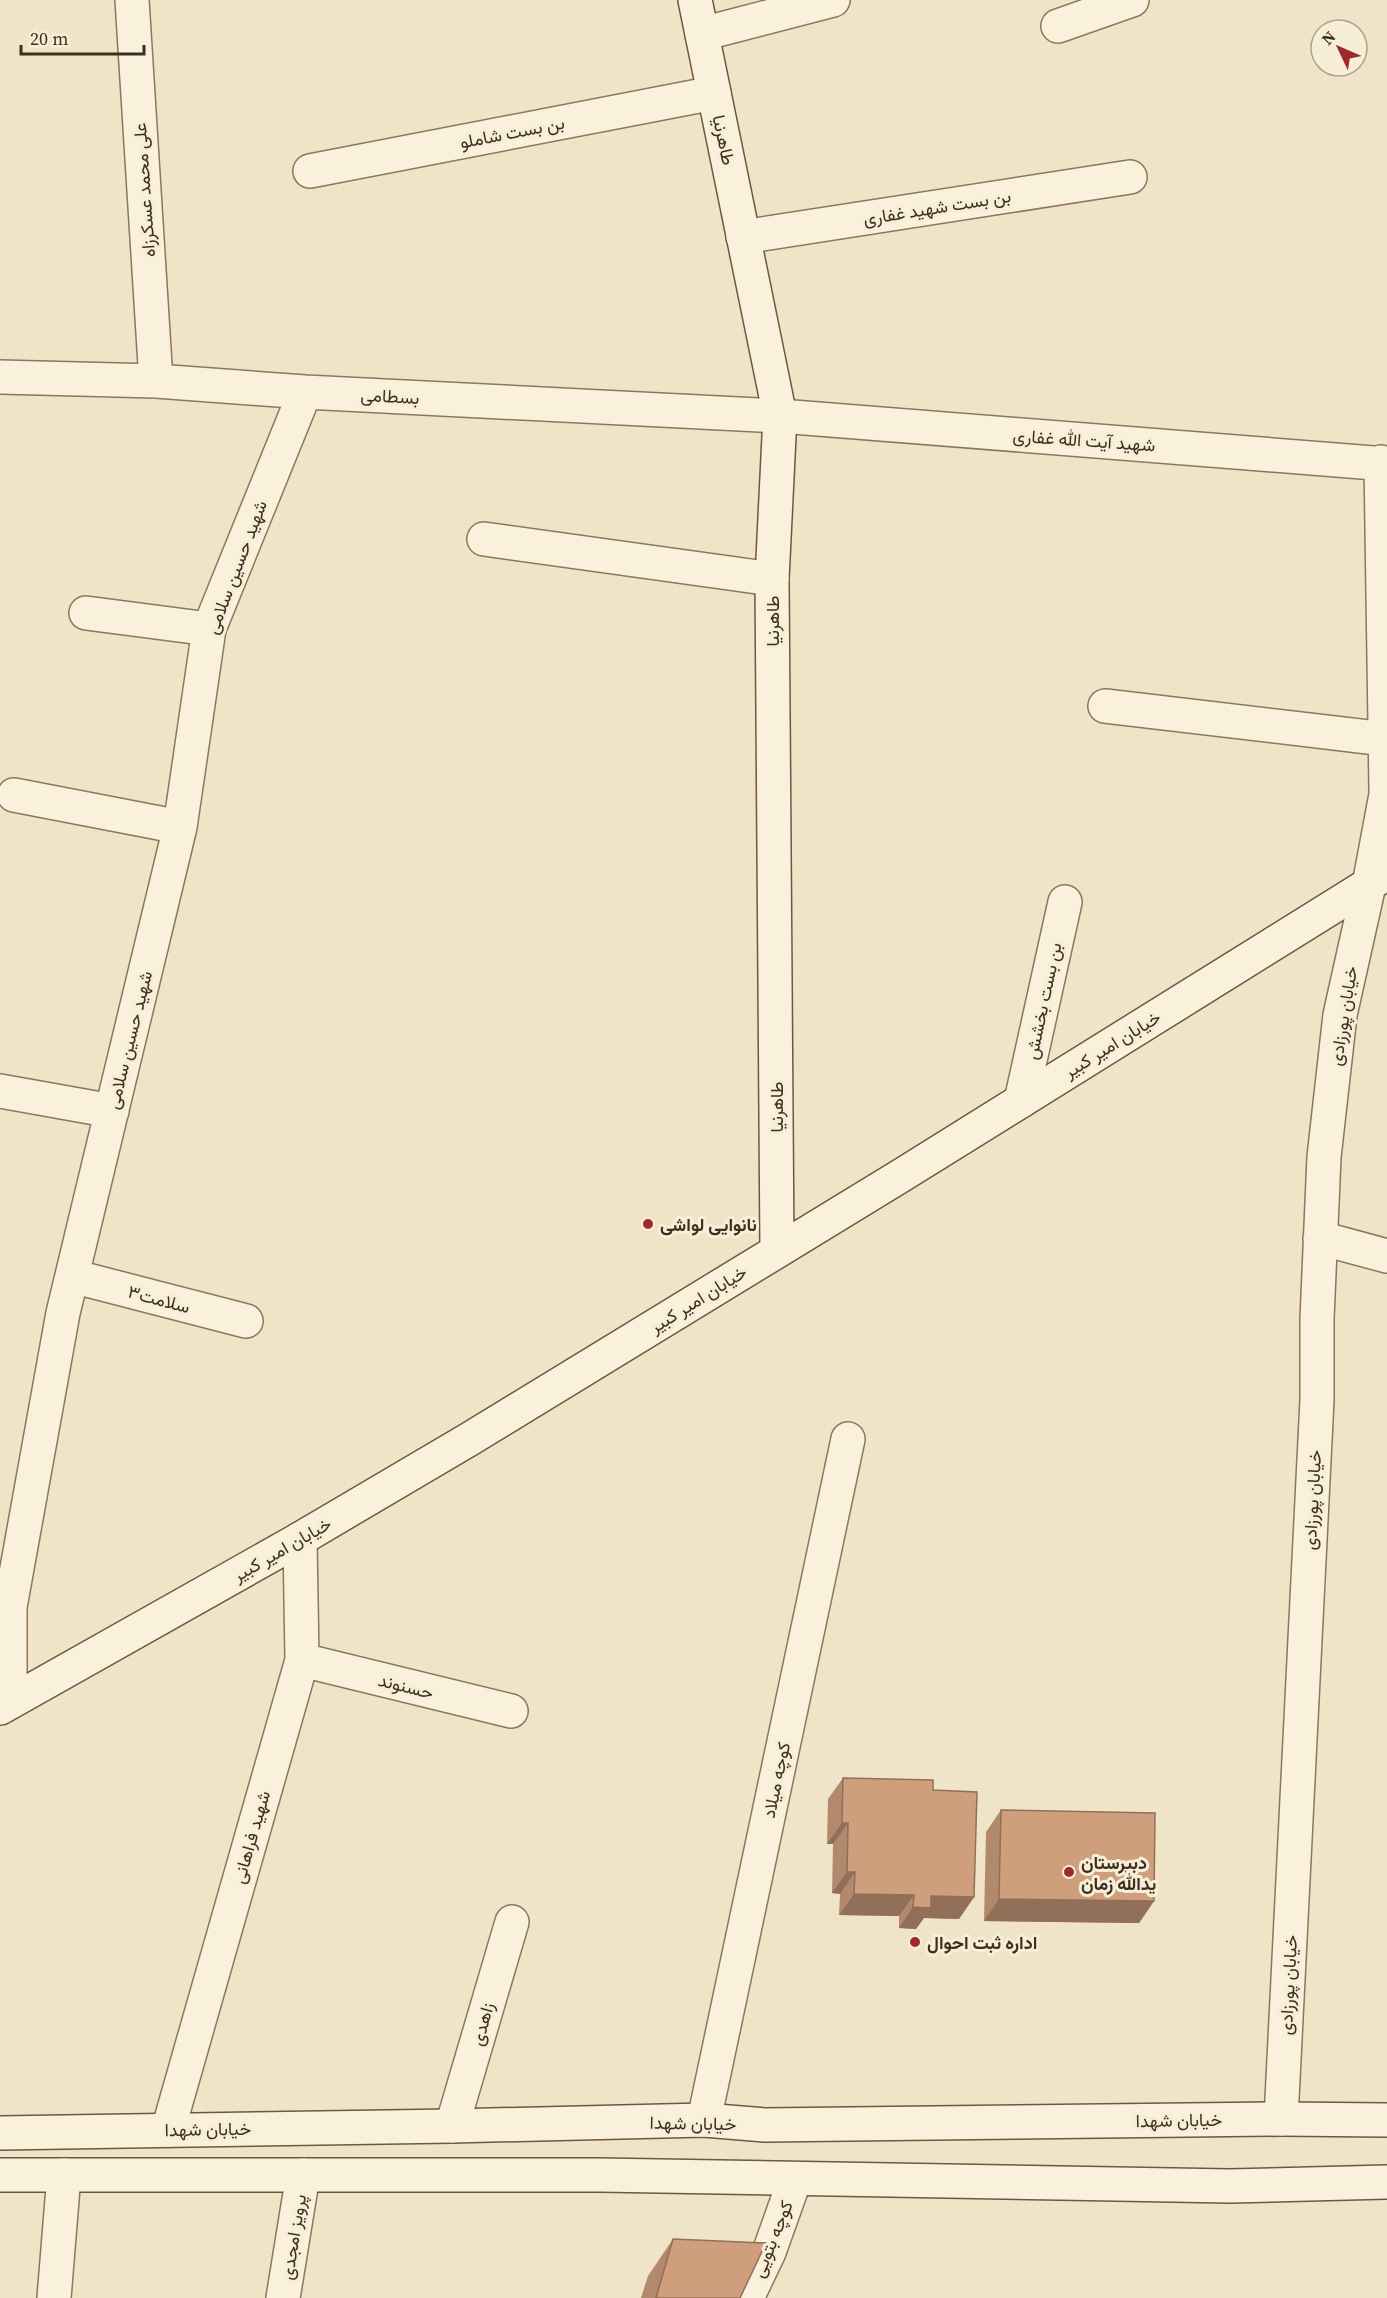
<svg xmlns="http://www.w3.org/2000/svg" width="1387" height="2298" font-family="'Source Serif 4',Vazirmatn,serif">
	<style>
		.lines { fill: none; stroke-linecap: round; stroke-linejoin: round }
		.street-casing { stroke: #8d765c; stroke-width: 36 }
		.secondary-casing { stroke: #6f573f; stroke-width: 36 }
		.street { stroke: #faf1dc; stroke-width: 33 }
		.secondary { stroke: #faf1dc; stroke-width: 33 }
		.wall { fill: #b2896c }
		.shaded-wall { fill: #916f58 }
		.building { fill: #cf9f7d; stroke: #916f58; stroke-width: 1.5 }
		.poi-dot { fill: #9e2a2b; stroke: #f7eed8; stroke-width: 2 }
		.labels { text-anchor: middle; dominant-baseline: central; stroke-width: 6; stroke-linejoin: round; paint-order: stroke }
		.street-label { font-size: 18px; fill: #3d2e20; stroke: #f7eed8 }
		.poi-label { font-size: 18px; font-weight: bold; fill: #3d2e20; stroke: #f7eed8; text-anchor: start }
	</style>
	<rect width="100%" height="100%" fill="#f0e4c8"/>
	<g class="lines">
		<defs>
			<path id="street" d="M132 0 156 381
				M1058 26 1132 0
				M702 34 833 0
				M310 171 714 93
				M743 237 1130 177
				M0 377 156 381 305 392 780 416 1387 464
				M1381 462 1386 791
				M484 539 772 579
				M86 613 209 629
				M1105 706 1385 739
				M14 795 180 827
				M0 1091 112 1111
				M1021 1101 1065 902
				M1320 1238 1387 1256
				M72 1276 246 1321
				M302 1660 511 1711
				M10 1702V1607L63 1313 180 827 209 629 305 392
				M1281 2119 1317 1400V1319L1324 1157 1340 1015 1369 885 1387 789
				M704 2120 848 1439
				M452 2126 512 1922
				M168 2130 302 1660 300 1539
				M54 2298 64 2175
				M283 2298 303 2175
				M747 2298 769 2252 795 2179"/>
			<path id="secondary" d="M695 0 780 416 772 579 777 1250
				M0 1708 300 1539 468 1440 902 1175 1387 873
				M0 2133 452 2126 704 2120 765 2125 1281 2119 1387 2120
				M0 2175H600L1230 2186 1387 2182"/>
		</defs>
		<use href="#street" class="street-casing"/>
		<use href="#secondary" class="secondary-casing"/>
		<use href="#street" class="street"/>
		<use href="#secondary" class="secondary"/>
	</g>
	<path class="wall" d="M843 1778 933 1790 974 1897 959 1919 924 1918 916 1929 899 1928V1916L839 1915 840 1894 832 1893 833 1844H827L828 1799Z
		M1001 1810 1154 1901 1139 1923 984 1921 986 1832Z
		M673 2239 740 2298H641L648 2276Z"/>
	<path class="shaded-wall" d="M842 1823H848L833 1844H827Z
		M847 1872H855L840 1894 832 1893Z
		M854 1894 914 1895 899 1916 839 1915Z
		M931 1896 974 1897 959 1919 924 1918 916 1929 899 1928 913 1907Z
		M999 1899 1154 1901 1139 1923 984 1921Z"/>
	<path class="building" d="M843 1778 933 1780V1790L977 1792 974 1897 931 1896V1908L913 1907 914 1895 854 1894 855 1872H847L848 1823H842Z
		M1001 1810 1155 1813 1154 1901 999 1899Z
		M673 2239 766 2243 740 2298H656Z"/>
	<g class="poi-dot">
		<circle cx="648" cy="1224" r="6"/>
		<circle cx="1069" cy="1872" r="6"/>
		<circle cx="915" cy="1942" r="6"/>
	</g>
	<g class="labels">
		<g class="street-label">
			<text transform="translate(512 132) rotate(-11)">بن بست شاملو</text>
			<text transform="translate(724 140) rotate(78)">طاهرنیا</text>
			<text transform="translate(144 190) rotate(-94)">علی محمد عسکرزاه</text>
			<text transform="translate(937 207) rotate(-9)">بن بست شهید غفاری</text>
			<text transform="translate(390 396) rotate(3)">بسطامی</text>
			<text transform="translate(1084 440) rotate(4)">شهید آیت الله غفاری</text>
			<text transform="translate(236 567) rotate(-69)">شهید حسین سلامی</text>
			<text transform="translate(772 621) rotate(-90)">طاهرنیا</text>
			<text transform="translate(1043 1001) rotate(-78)">بن بست بخشش</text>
			<text transform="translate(1343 1016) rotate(-81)">خیابان پورزادی</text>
			<text transform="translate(129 1040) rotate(-76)">شهید حسین سلامی</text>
			<text transform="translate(1112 1044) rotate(-32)">خیابان امیر کبیر</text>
			<text transform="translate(776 1107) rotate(-90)">طاهرنیا</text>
			<text transform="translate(159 1299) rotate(15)">سلامت۳</text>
			<text transform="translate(698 1299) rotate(-32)">خیابان امیر کبیر</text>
			<text transform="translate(1312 1500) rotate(-87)">خیابان پورزادی</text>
			<text transform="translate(282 1549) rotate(-30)">خیابان امیر کبیر</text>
			<text transform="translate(406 1686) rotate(14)">حسنوند</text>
			<text transform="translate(776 1780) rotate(-78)">کوچه میلاد</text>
			<text transform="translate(251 1837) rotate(-74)">شهید فراهانی</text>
			<text transform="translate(1288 1985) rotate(-87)">خیابان پورزادی</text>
			<text transform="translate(482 2024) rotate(-74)">زاهدی</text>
			<text transform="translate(1179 2120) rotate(-1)">خیابان شهدا</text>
			<text transform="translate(693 2123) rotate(1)">خیابان شهدا</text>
			<text transform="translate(208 2129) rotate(-1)">خیابان شهدا</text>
			<text transform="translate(293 2237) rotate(-81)">پرویز امجدی</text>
			<text transform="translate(772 2239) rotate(-68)">کوچه بتویی</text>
		</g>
		<g class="poi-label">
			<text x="660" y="1224">نانوایی لواشی</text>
			<text x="1081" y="1862">دبیرستان<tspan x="1081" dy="21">یدالله زمان</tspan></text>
			<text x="927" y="1942">اداره ثبت احوال</text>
		</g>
	</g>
	<g transform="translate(1339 48) rotate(314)"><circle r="28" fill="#f7eed8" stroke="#ada18e" stroke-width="1.5"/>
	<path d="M0-4.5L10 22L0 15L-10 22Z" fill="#9e2a2b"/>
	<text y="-9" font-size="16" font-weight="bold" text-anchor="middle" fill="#3d2e20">N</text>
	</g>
	<path d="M21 45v9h123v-9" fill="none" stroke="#3d2e20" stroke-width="3"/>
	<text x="30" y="45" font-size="18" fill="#3d2e20" stroke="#f7eed8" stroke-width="4.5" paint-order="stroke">20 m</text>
</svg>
